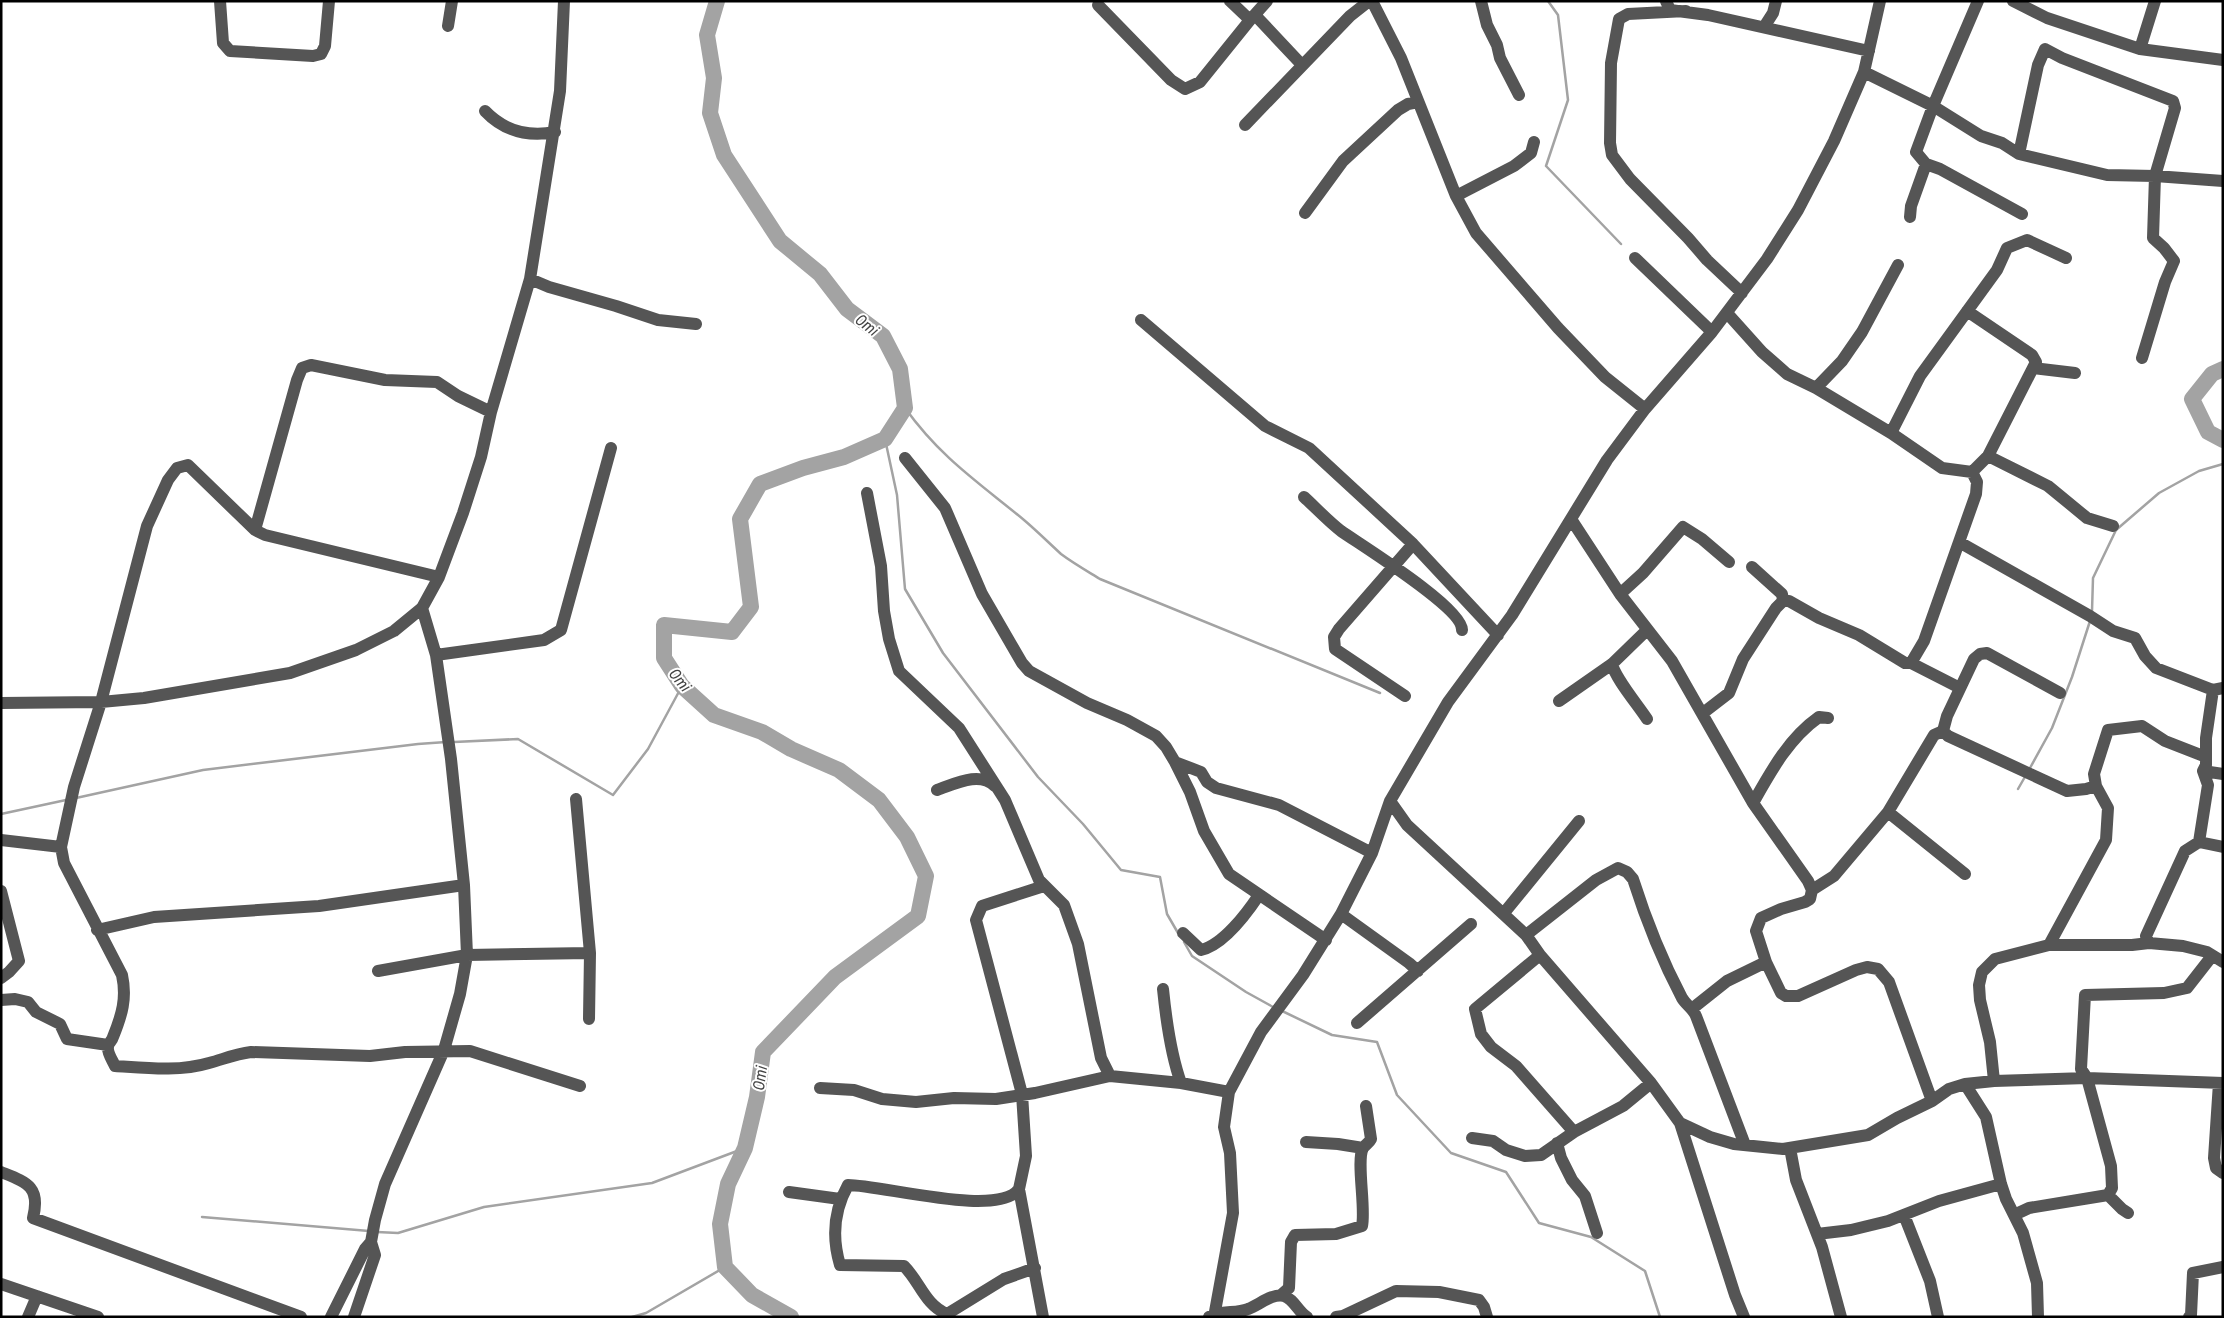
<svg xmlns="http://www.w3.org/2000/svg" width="2224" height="1318" font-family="'Roboto Condensed',sans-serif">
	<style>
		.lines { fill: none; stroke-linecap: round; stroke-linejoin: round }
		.stream { stroke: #a3a3a3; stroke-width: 2.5 }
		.river { stroke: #a3a3a3; stroke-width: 16 }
		.minor { stroke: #555; stroke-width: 12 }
		.labels { text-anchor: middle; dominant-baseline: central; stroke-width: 4; stroke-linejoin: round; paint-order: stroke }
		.water-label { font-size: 16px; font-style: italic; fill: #444; stroke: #fff }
	</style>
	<rect width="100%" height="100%" fill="#fff"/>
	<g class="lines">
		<path class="stream" d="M1548 1 1558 15 1568 100 1546 166 1621 244
			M905 408C941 458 978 482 1024 520 1037 531 1049 543 1061 554 1073 563 1087 571 1100 579L1380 693
			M885 439 897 495 905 589 943 653 1038 777 1083 824 1121 870 1160 877 1167 914 1178 933
			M2092 611 2093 578 2116 530 2159 493 2199 471 2223 464
			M454 742 518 739 613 795 648 749 682 686
			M2030 768 2052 728 2072 677 2090 621
			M2018 789 2026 775
			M76 798 203 770 418 744 446 742
			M1 814 66 800
			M1184 942 1192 956 1246 992 1273 1007
			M1280 1010 1332 1035 1377 1042 1397 1095 1451 1153 1506 1172 1539 1223 1591 1237 1645 1271 1660 1317
			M202 1217 369 1231
			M377 1232 398 1233 484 1207 652 1183 745 1148
			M632 1317 646 1313 725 1267"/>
		<path class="river" d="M717 1 707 35 714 78 710 113 724 155 780 241 820 274 847 309 883 336 900 369 905 408 885 439 844 457 803 468 760 484 740 519 751 607 732 632 664 625V658L682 686 714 715 762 732 791 749 839 770 879 800 907 837 926 876 918 916 835 977 763 1052 757 1097 745 1148 728 1184 720 1224 725 1267 752 1295 791 1317
			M2223 369 2212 374 2192 399 2208 432 2223 440"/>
		<path class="minor" d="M220 1 223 43 230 51 313 56 321 54 325 46 329 1
			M1230 1 1250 20
			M1372 1 1401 58 1456 196 1476 233 1558 328 1605 377 1645 409
			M1481 1 1487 25 1497 45 1500 58 1519 95
			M1666 1 1670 10 1708 15 1869 51
			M1978 1 1933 106 1916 152 1926 164 1940 169 2022 214
			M2013 1 2047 18 2140 49 2223 60
			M1098 5 1171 80 1185 89 1200 82 1250 20 1267 1
			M1686 11 1628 14 1619 19 1611 63 1610 143 1612 155 1630 179 1688 238 1707 260 1742 293
			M1255 15 1302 65
			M448 26 452 1
			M1764 27 1773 13 1776 1
			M2140 49 2155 1
			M1864 72 1933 106 1981 136 2002 143 2019 154 2107 175 2155 176 2223 181
			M485 111C504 131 528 137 555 132
			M1245 125 1350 16 1369 1
			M2019 154 2038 65 2045 49 2062 58 2173 101 2175 108 2155 176 2153 238 2164 248 2174 261 2165 282 2142 358
			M1456 196 1514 166 1531 153 1534 142
			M1305 213 1343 161 1398 110 1408 104 1418 102
			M1910 217 1911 206 1926 164
			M1635 258 1712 332
			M530 279 549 287 616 306 658 320 696 324
			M1967 311 2032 355 2036 362 1988 456
			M1727 313 1762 352 1787 374 1816 388 1891 433 1942 468 1972 472 1988 456 2048 486 2087 518 2113 526
			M1141 320 1265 426 1309 448 1413 544 1498 635
			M2033 368 2075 373
			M1816 388 1842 361 1862 332 1898 265
			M1891 433 1920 376 1997 270 2007 248 2027 240 2066 258
			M905 458 945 508 982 594 1022 663 1029 671 1087 703 1127 720 1156 736 1166 747 1175 762 1190 792 1204 831 1229 874 1326 940
			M867 493 881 566 884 611 889 639 899 671 959 728 1005 800 1039 880 1064 905 1078 944 1101 1058 1110 1076
			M1304 497C1316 508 1328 521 1341 531 1361 545 1463 608 1462 630
			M1571 519 1620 594 1672 661 1753 803 1808 881 1812 890 1810 899 1805 902 1781 909 1761 918 1756 931 1766 962 1781 993 1786 996H1798L1856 970 1867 967 1878 969 1889 982 1932 1101
			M255 530 297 380 302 368 311 365 385 380 437 382 458 396 491 412
			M1959 542 2090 616 2113 631 2135 638 2145 656 2156 668 2213 690 2223 688
			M1752 567 1782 594 1783 601
			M439 577 265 535 255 530 188 465 177 468 168 480 147 526 101 702 74 787 61 847 64 863 122 975C127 998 122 1015 113 1037 112 1041 108 1043 108 1047 107 1053 113 1061 115 1066 146 1068 179 1072 209 1063 224 1059 235 1054 251 1052L370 1056 405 1052 470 1051 580 1086
			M1620 594 1643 573 1683 527 1702 539 1729 562
			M436 655 544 640 561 630 611 448
			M1911 663 1924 641 1976 494 1977 482 1972 472
			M1612 664C1615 678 1638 705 1647 719
			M1405 696 1335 649 1334 637 1339 629 1413 544
			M1559 701 1612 664 1647 630
			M1 703 101 702 144 698 290 673 356 650 394 631 422 608 439 577 463 513 481 457 491 412 530 279 560 91 564 1
			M1703 713 1729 693 1743 659 1776 608 1783 601H1789L1819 618 1859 635 1905 663H1911L1960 688
			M1943 731 1947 716 1974 659 1980 654 1987 653 2060 693
			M1943 731 1948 736 2067 791 2086 789 2096 786
			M1175 762 1201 772 1207 782 1216 788 1279 805 1372 853
			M2203 771 2223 774
			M937 790C955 784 979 771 995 786
			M576 799 590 953 589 1019
			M1390 801 1407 825 1526 935 1540 955 1651 1083 1680 1123 1710 1137 1734 1144 1783 1149 1868 1135 1897 1118 1932 1101 1949 1089 1965 1084 1994 1081 2087 1078 2223 1083
			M1753 803C1771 771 1789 738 1819 717L1828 718
			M1888 812 1965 874
			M1 840 61 847
			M2199 842 2208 785 2203 771 2206 765V738L2213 690
			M1812 890 1834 876 1888 812 1934 735 1943 731
			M1 891 19 961 9 972 1 978
			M1504 913 1579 821
			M1341 914 1409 963 1418 971
			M97 930 154 917 319 906 464 885
			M1183 933 1201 950C1223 945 1247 913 1259 895
			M1526 935 1596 880 1618 868 1627 872 1633 879C1646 920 1662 960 1682 998 1686 1005 1693 1008 1696 1016L1745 1145
			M2149 943 2146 936 2185 851 2199 842 2223 847
			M2049 945 2106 840 2108 808 2096 786 2094 774 2108 730 2142 726 2165 741 2206 757
			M1540 955 1475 1009 1481 1034 1491 1047 1516 1066 1574 1132
			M378 971 467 955 590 953
			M1163 989C1166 1019 1171 1055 1181 1083
			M1 1000 15 999 28 1002 36 1012 60 1024 67 1039 108 1045
			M1693 1008 1727 981 1766 962
			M1357 1023 1471 924
			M1994 1081 1990 1042 1980 1000 1979 985 1982 972 1995 959 2049 945H2132L2149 943 2183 946 2207 952 2223 962
			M2219 1083 2214 1158 2216 1168 2223 1173
			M1965 1084 1986 1117 2001 1184 2006 1199 2023 1233 2037 1283 2038 1317
			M820 1088 854 1090 882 1099 916 1102 954 1098 996 1099 1035 1093 1110 1076 1181 1083 1229 1092
			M1680 1123 1735 1295 1744 1317
			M1472 1138 1493 1141 1506 1150 1525 1156 1541 1155 1574 1132 1623 1106 1651 1083
			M1306 1142 1338 1144 1363 1148
			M1557 1143 1561 1158 1572 1180 1585 1196 1597 1233
			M1790 1148 1796 1180 1822 1247 1841 1317
			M1 1172C26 1182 41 1186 33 1218L301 1317
			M1019 1189C998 1218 882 1185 848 1185 834 1210 832 1238 840 1265L904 1266C920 1282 925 1305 947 1314L1004 1279 1035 1268
			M789 1192 840 1199
			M2128 1213 2122 1209 2108 1195 2112 1188 2111 1166 2087 1078 2081 1069 2085 995 2164 993 2187 988 2212 956
			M1904 1215 1930 1281 1938 1317
			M2014 1215 2029 1208 2108 1195
			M1817 1234 1851 1230 1888 1221 1939 1201 2001 1184
			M1 1284 98 1317
			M1281 1295 1289 1288 1291 1242 1295 1235 1336 1234 1362 1226C1366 1208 1356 1160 1363 1148 1366 1144 1369 1143 1371 1139L1366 1106
			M28 1317 37 1296
			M331 1317 365 1249 371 1242 375 1220 385 1184 444 1050 460 994 467 955 464 885 451 759 436 655 422 608
			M354 1317 375 1255 371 1242
			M1043 1317 1019 1189 1026 1156 1022 1094 976 920 982 906 1044 886
			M1209 1317C1221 1310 1236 1314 1248 1309 1259 1305 1272 1293 1284 1296 1294 1299 1298 1312 1307 1317
			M1214 1317 1233 1213 1230 1153 1224 1127 1229 1092 1261 1032 1303 975 1341 914 1372 853 1390 801 1448 702 1512 615 1607 460 1645 409 1712 332 1767 259 1798 210 1834 141 1864 72 1880 1
			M1336 1317 1343 1316 1396 1291 1439 1292 1479 1300 1484 1307 1487 1317
			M2189 1317 2191 1315 2193 1273 2223 1267"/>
	</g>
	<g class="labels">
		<g class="water-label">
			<text transform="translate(867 325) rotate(38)">Omi</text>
			<text transform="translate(680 680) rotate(51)">Omi</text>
			<text transform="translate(760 1078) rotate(-82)">Omi</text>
		</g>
	</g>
	<rect width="2224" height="1318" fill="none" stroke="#000000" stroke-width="5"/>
</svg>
